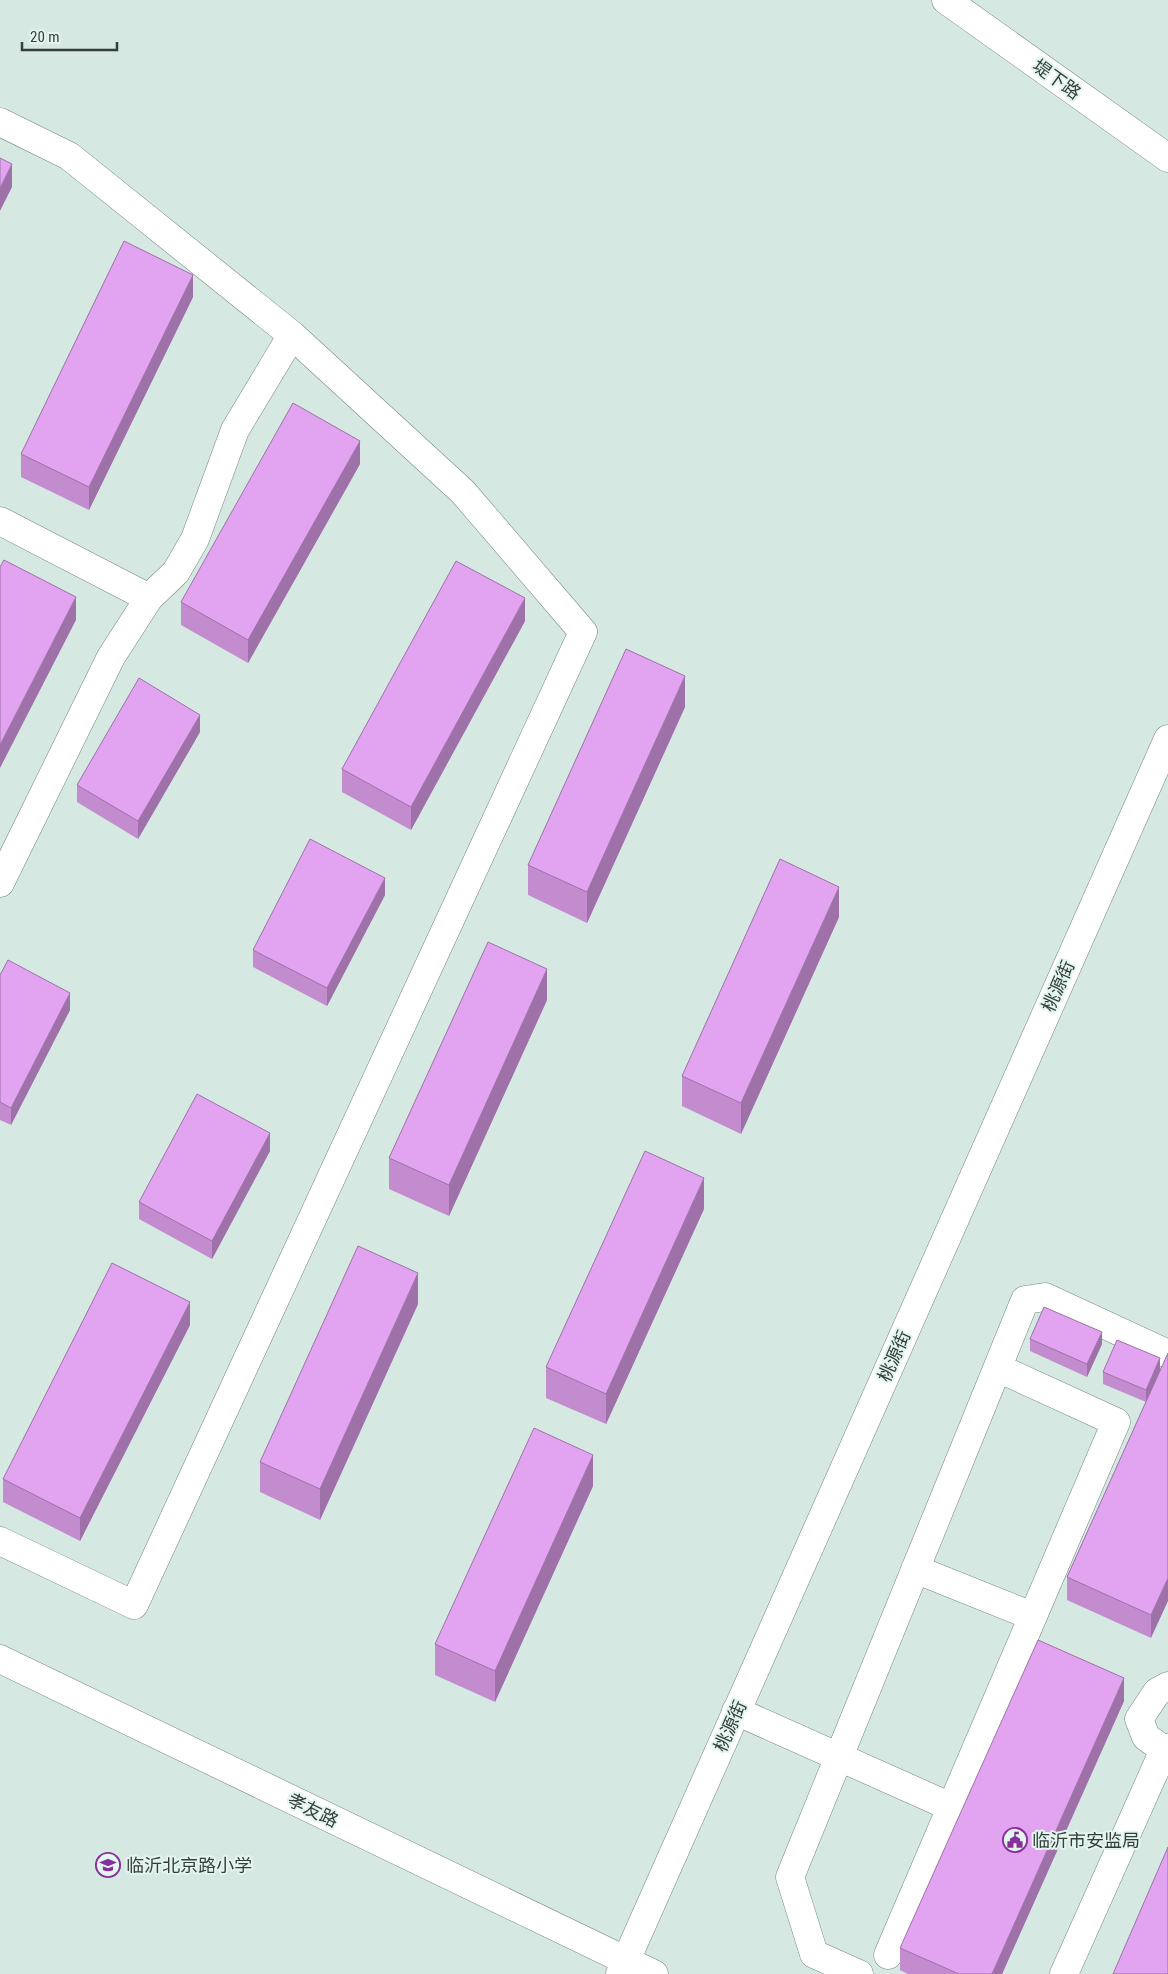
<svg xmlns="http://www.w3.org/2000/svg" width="1168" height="1974" font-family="'Roboto Condensed','Noto Sans SC',sans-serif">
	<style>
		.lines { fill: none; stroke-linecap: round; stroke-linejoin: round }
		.street-casing { stroke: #758781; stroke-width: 29 }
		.secondary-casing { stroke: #758781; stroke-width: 29 }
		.street { stroke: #fff; stroke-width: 28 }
		.secondary { stroke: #fff; stroke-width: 28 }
		.wall { fill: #c28cce }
		.shaded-wall { fill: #9e72a8 }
		.building { fill: #e2a3f0; stroke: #9e72a8 }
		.labels { text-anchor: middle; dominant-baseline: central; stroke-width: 4; stroke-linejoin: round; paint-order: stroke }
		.street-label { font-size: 18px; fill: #363e3b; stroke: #e2f6ef }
		.poi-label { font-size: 18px; fill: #363e3b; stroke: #e2f6ef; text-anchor: start }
	</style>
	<rect width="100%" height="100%" fill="#d5e8e2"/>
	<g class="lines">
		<defs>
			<path id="street" d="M0 122 69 156 292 335 463 492 583 632 134 1605 0 1541
				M0 521 149 598
				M0 883 111 657 149 598 176 572 195 539 235 430 292 335
				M915 1569 1032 1616
				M736 1711 951 1807
				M1164 1750 1146 1737 1139 1719 1157 1692 1168 1686
				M888 1955 1116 1422 998 1368
				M859 1974 814 1954 790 1877 1025 1300 1045 1297 1168 1354
				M1064 1974 1164 1750 1168 1748"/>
			<path id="secondary" d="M946 0 1168 158
				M0 1659 654 1974
				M620 1974 1168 739"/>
		</defs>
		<use href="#street" class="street-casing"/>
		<use href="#secondary" class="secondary-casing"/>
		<use href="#street" class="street"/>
		<use href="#secondary" class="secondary"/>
	</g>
	<path class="wall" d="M193 297 89 510 21 477V454Z
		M360 464 248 663 181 625V602Z
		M525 621 411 830 342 792V769Z
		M685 707 587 923 528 895V865Z
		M200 732 138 839 77 802V785Z
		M385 895 327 1006 253 967V950Z
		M839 917 741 1134 682 1106V1076Z
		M0 975 70 1010 11 1125 0 1120Z
		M547 1000 449 1216 389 1189V1158Z
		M270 1151 212 1259 139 1219V1202Z
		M704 1209 606 1424 546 1398V1367Z
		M418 1304 320 1520 260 1492V1462Z
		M190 1325 80 1541 3 1502V1479Z
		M1030 1339 1102 1344 1087 1377 1030 1351Z
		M1160 1358 1151 1638 1067 1600V1577L1146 1402 1103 1384V1372Z
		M593 1486 495 1702 435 1675V1644Z
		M1124 1701 1002 1974H908L900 1970V1948Z"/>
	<path class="shaded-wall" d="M12 164V187L0 211V188Z
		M193 275V297L89 510V487Z
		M360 441V464L248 663V640Z
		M76 597V620L0 768V745Z
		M525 598V621L411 830V807Z
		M685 676V707L587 923V892Z
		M200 715V732L138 839V821Z
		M385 878V895L327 1006V988Z
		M839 887V917L741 1134V1103Z
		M547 969V1000L449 1216V1185Z
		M70 993V1010L11 1125V1108Z
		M270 1133V1151L212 1259V1241Z
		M704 1178V1209L606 1424V1394Z
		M418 1273V1304L320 1520V1489Z
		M190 1302V1325L80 1541V1518Z
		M1102 1332V1344L1087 1377V1364Z
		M1160 1358V1371L1146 1403V1390Z
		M593 1455V1486L495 1702V1671Z
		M1168 1578V1601L1151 1638V1615Z
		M1124 1678V1701L1002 1974H992Z"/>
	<path class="building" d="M0 158 12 164 0 188Z
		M124 241 193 275 89 487 21 454Z
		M293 403 360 441 248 640 181 602Z
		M4 560 76 597 0 745V567Z
		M456 561 525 598 411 807 342 769Z
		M626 649 685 676 587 892 528 865Z
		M139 678 200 715 138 821 77 785Z
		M310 839 385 878 327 988 253 950Z
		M780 859 839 887 741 1103 682 1076Z
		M488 942 547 969 449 1185 389 1158Z
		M8 960 70 993 11 1108 0 1102V975Z
		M197 1094 270 1133 212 1241 139 1202Z
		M645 1151 704 1178 606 1394 546 1367Z
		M358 1246 418 1273 320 1489 260 1462Z
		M112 1263 190 1302 80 1518 3 1479Z
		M1044 1307 1102 1332 1087 1364 1030 1339Z
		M1117 1340 1160 1358 1146 1390 1103 1372Z
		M1168 1353V1578L1151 1615 1067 1577Z
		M534 1428 593 1455 495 1671 435 1644Z
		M1038 1640 1124 1678 992 1974H959L900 1948Z
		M1168 1847V1974H1113Z"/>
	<defs>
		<symbol id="civic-ring" viewBox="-11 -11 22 22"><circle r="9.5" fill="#e2f6ef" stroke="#882f9b" stroke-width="1.5"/><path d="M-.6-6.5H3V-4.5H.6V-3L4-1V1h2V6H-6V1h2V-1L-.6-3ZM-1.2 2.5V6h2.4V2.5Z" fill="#882f9b"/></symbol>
		<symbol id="school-ring" viewBox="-11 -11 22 22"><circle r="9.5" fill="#e2f6ef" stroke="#882f9b" stroke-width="1.5"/><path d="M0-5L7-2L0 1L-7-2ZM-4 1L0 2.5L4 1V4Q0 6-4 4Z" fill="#882f9b"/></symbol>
	</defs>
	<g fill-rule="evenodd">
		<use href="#civic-ring" x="1001" y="1826" width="28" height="28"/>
		<use href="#school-ring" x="94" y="1851" width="28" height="28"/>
	</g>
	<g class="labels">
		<g class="street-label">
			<text transform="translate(1057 79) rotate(36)">堤下路</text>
			<text transform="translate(1058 986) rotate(-66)">桃源街</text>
			<text transform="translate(894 1356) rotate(-66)">桃源街</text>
			<text transform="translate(730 1726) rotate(-66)">桃源街</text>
			<text transform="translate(313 1810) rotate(26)">孝友路</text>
		</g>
		<g class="poi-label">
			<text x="1032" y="1840">临沂市安监局</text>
			<text x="126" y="1865">临沂北京路小学</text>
		</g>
	</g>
	<path d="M22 42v8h95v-8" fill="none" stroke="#363e3b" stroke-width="2.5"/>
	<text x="30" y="42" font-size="15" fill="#363e3b" stroke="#e2f6ef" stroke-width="4" paint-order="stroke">20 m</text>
</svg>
